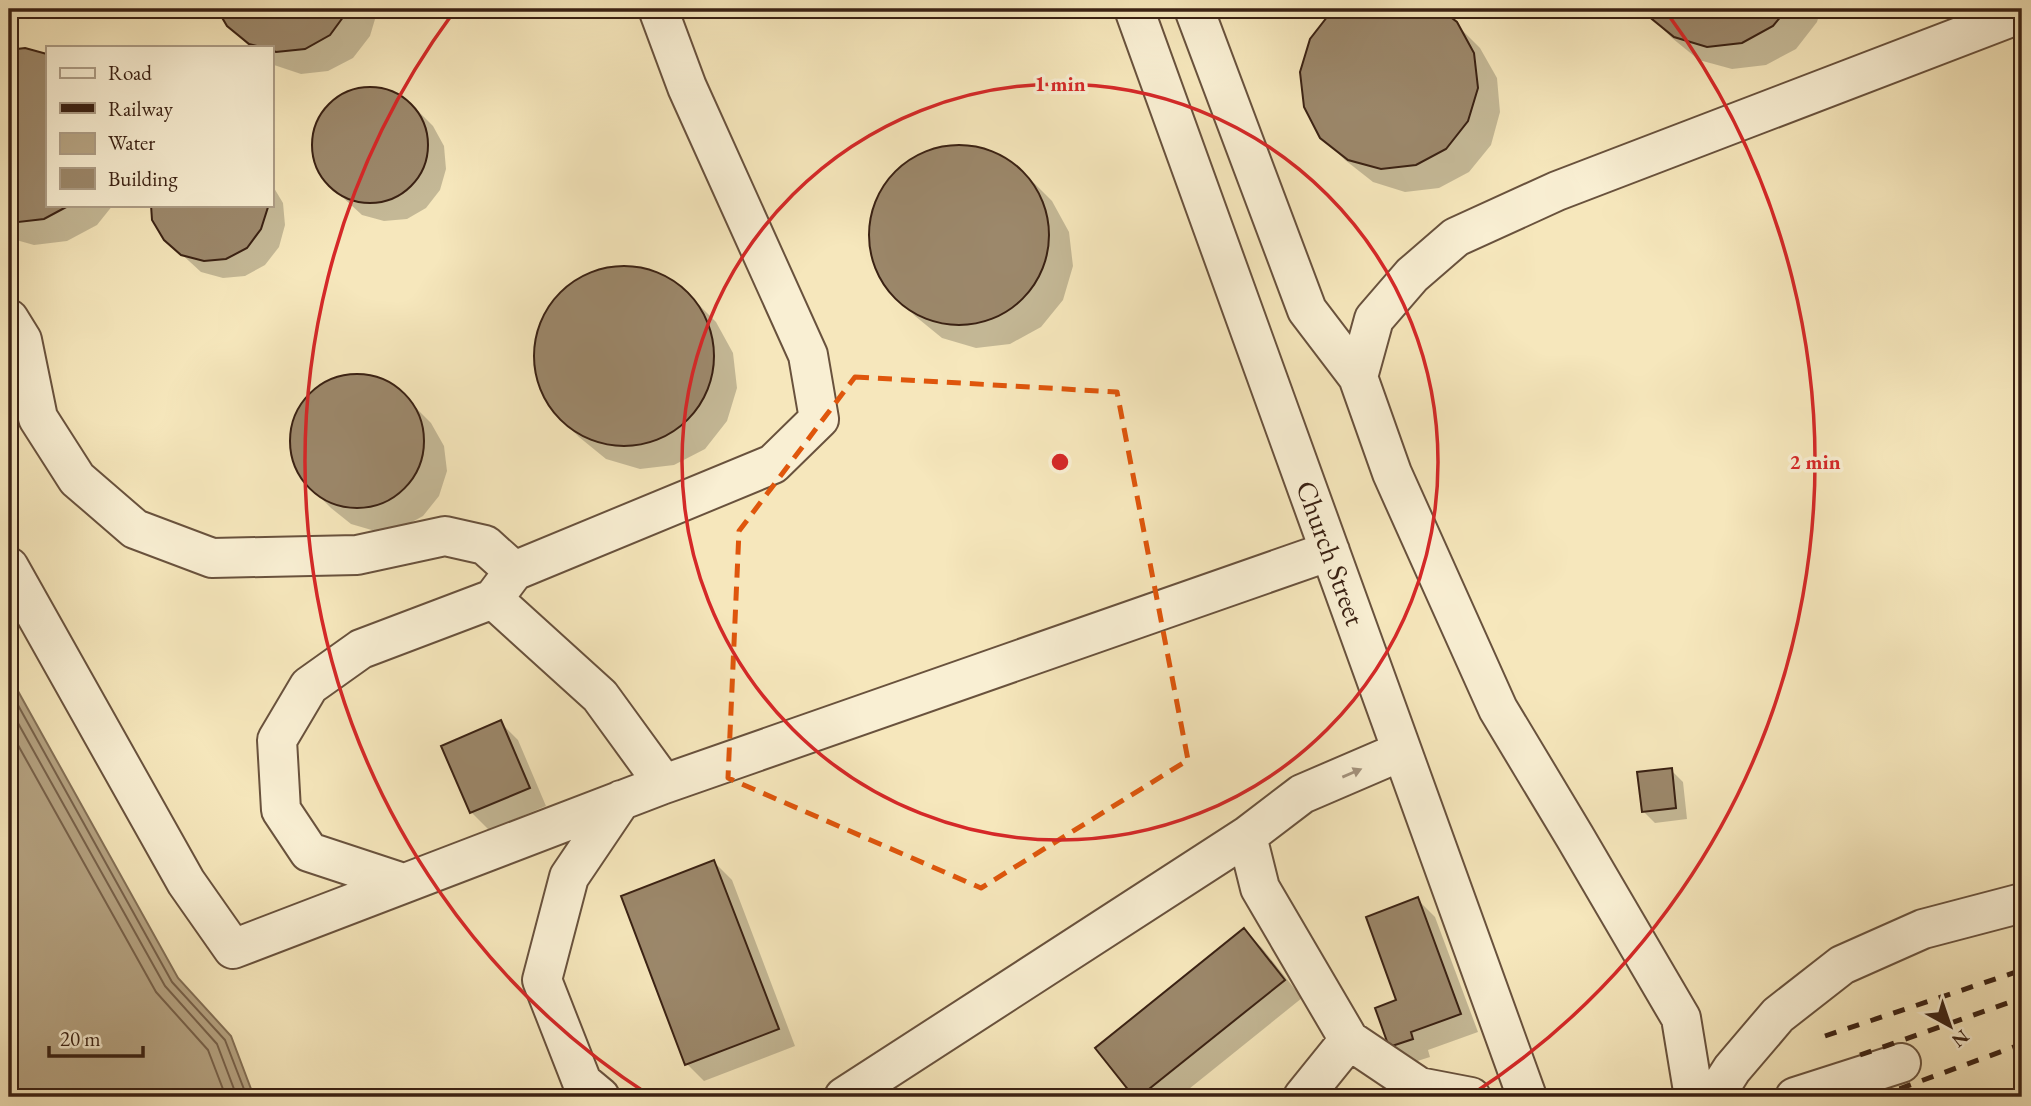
<svg xmlns="http://www.w3.org/2000/svg" width="2031" height="1106" font-family="'EB Garamond',serif">
	<style>
		.water { fill: #b6a483; stroke: #847056; stroke-width: 2 }
		.shadow { fill: #0003 }
		.lines { fill: none; stroke-linecap: round; stroke-linejoin: round }
		.shore { stroke: #78624b; stroke-width: 2 }
		.building { fill: #9c886b; stroke: #3a2113; stroke-width: 2 }
		.minor-casing { stroke: #69523d; stroke-width: 42 }
		.minor { stroke: #f9efd3; stroke-width: 38 }
		.rail { stroke: #3a2113; stroke-width: 5; stroke-dasharray: 12 12; stroke-linecap: butt }
		.oneway { fill: #a3927d }
		.marked { fill: none; stroke: #df560c; stroke-width: 5; stroke-dasharray: 14 9; stroke-linejoin: round }
		.ring { fill: none; stroke: #d62828; stroke-width: 3.5 }
		.labels { text-anchor: middle; dominant-baseline: central; stroke-width: 7; stroke-linejoin: round; paint-order: stroke }
		.street-label { font-size: 28px; fill: #3a2113; stroke: #f9efd3 }
		.centre { fill: #d62828; stroke: #f9efd3; stroke-width: 3.5 }
		.ring-label { font-size: 21px; text-anchor: middle; font-weight: bold; fill: #d62828; stroke: #f9efd3; stroke-width: 7; stroke-linejoin: round; paint-order: stroke }
	</style>
	<rect width="100%" height="100%" fill="#f6e7bc"/>
	<filter id="stains"><feTurbulence type="fractalNoise" baseFrequency=".00286" numOctaves="4"/><feColorMatrix values="0 0 0 0 .2 0 0 0 0 .09 0 0 0 0 .02 0 0 0 .5 -.17"/></filter>
	<radialGradient id="worn" r=".72"><stop offset=".6" stop-color="#630" stop-opacity="0"/><stop offset="1" stop-color="#630" stop-opacity=".3"/></radialGradient>
	<path class="water" d="M9 675 178 978 231 1036 254 1097H9Z"/>
	<path class="shadow" d="M219 9H378L370 36 353 58 328 71 301 74 271 64V47H250L228 25Z
		M1340 9H1437L1456 24 1480 48 1497 78 1500 112 1491 145 1469 172 1439 188 1405 192 1373 182 1345 160 1322 137 1332 13Z
		M1645 9H1821L1817 22 1796 49 1766 65 1732 69 1699 60 1672 38 1648 14Z
		M25 49 47 56V205H113L97 225 67 241 34 245 9 238V51Z
		M376 88 397 94 415 108 433 126 444 146 446 169 440 190 426 208 407 219 384 221 362 215 326 182 316 162 313 140 319 118 333 101 353 90Z
		M967 146 1001 155 1028 177 1052 201 1069 232 1073 266 1063 300 1041 327 1010 344 976 348 942 338 915 316 891 292 874 262 871 227 880 193 902 166 932 149Z
		M271 183 283 203 285 225 279 247 265 265 245 276 223 278 201 272 165 239 154 219 152 205H271Z
		M631 267 665 277 692 298 716 322 733 353 737 388 727 421 705 449 674 465 640 469 606 459 579 437 555 413 538 383 535 348 544 315 566 288 597 271Z
		M363 376 387 383 407 399 431 423 444 446 447 471 439 496 423 516 401 528 375 531 351 524 331 508 307 484 294 461 291 436 299 411 314 391 337 379Z
		M500 722 518 740 546 806 489 830 471 812Z
		M1671 770 1683 782 1687 819 1655 823 1643 811Z
		M714 862 732 880 795 1046 704 1081 687 1064Z
		M1417 899 1435 917 1478 1032 1428 1050 1430 1057 1408 1064 1391 1046Z
		M1244 930 1262 948 1302 998 1179 1097H1137L1097 1048Z"/>
	<g class="lines">
		<path class="shore" d="M9 689 172 982 225 1040 247 1097
			M9 707 165 986 217 1044 237 1097
			M9 729 156 992 208 1050 226 1097"/>
	</g>
	<path class="building" d="M217 9H349L330 35 305 49 276 52 271 50V47H261L249 44 227 26Z
		M1337 9H1440L1457 22 1474 53 1478 88 1468 121 1446 149 1416 165 1381 169 1348 160 1320 138 1304 107 1300 72 1310 39 1331 12Z
		M1643 9H1787L1773 26 1742 43 1707 47 1674 37 1647 15Z
		M25 48 47 54V205H70L44 219 10 223 9 50Z
		M312 145a58 58 0 1 1 116 0a58 58 0 1 1-116 0Z
		M869 235a90 90 0 1 1 180 0a90 90 0 1 1-180 0Z
		M151 205H268V207L261 229 247 248 226 259 204 261 181 255 164 240 152 220Z
		M534 356a90 90 0 1 1 180 0a90 90 0 1 1-180 0Z
		M290 441a67 67 0 1 1 134 0a67 67 0 1 1-134 0Z
		M501 720 530 788 470 813 441 746Z
		M1672 768 1676 808 1642 812 1637 772Z
		M714 860 779 1029 685 1065 621 896Z
		M1418 897 1461 1014 1411 1032 1413 1039 1389 1047 1375 1008 1396 1000 1366 917Z
		M1244 928 1285 980 1139 1097H1134L1095 1048Z"/>
	<g class="lines">
		<defs>
			<path id="minor" d="M658 9 687 87 808 355 819 419 773 464 514 571 493 599 600 696 664 784
				M1134 9 1527 1097
				M1194 9 1307 310 1358 377
				M9 319 22 340 38 418 77 479 135 529 212 558 357 555 445 536 485 545 514 571
				M9 567 186 882 233 949 664 784 1330 551
				M1247 836 1260 888 1349 1040 1419 1087 1471 1097
				M403 883 309 852 281 810 277 740 309 686 361 649 493 599
				M600 1097 582 1082 542 980 569 877 621 800
				M844 1097 1247 836 1302 794 1402 751
				M1303 1097 1349 1040
				M1694 1097 1681 1018 1575 837 1498 709 1392 473 1358 377 1374 319 1412 275 1456 237 1557 191 2022 13
				M1714 1097 1732 1069 1778 1015 1842 965 1923 929 2022 903
				M1795 1097 1901 1063"/>
		</defs>
		<use href="#minor" class="minor-casing"/>
		<use href="#minor" class="minor"/>
		<path class="rail" d="M1825 1036 2022 970
			M1860 1055 2022 998
			M1877 1097 2022 1044"/>
	</g>
	<defs><path id="oneway-solid" d="M-6-.8H1V-3.2L6.5 0L1 3.2V.8H-6Z" transform="scale(1.75)"/></defs>
	<use class="oneway" href="#oneway-solid" transform="translate(1352 773) rotate(-23)"/>
	<path class="marked" d="M855 377 1117 392 1188 760 981 888 728 778 739 531Z"/>
	<g class="ring">
		<circle cx="1060" cy="462" r="378"/>
		<path d="M649 1095A755 755 0 0 1 453 13M1667 13A755 755 0 0 1 1471 1095"/>
	</g>
	<g class="labels">
		<g class="street-label">
			<text transform="translate(1331 553) rotate(70)">Church Street</text>
		</g>
	</g>
	<circle cx="1060" cy="462" r="10" class="centre"/>
	<g class="ring-label">
		<text x="1060" y="91">1 min</text>
		<text x="1815" y="469">2 min</text>
	</g>
	<rect width="2031" height="1106" fill="none" stroke="#f6e7bc" stroke-width="35"/>
	<rect x="10" y="10" width="2010" height="1085" fill="none" stroke="#3a2113" stroke-width="3.5"/>
	<rect x="18" y="18" width="1996" height="1071" fill="none" stroke="#3a2113" stroke-width="2"/>
	<rect x="46" y="46" width="228" height="161" fill="#f9efd3" stroke="#ad9d86" stroke-width="2"/>
	<rect x="60" y="68" width="35" height="10" fill="#f9efd3" stroke="#ad9d86" stroke-width="2"/>
	<text x="108" y="80" font-size="21" fill="#3a2113">Road</text>
	<rect x="60" y="103" width="35" height="10" fill="#3a2113" stroke="#ad9d86" stroke-width="2"/>
	<text x="108" y="116" font-size="21" fill="#3a2113">Railway</text>
	<rect x="60" y="133" width="35" height="21" fill="#b6a483" stroke="#ad9d86" stroke-width="2"/>
	<text x="108" y="150" font-size="21" fill="#3a2113">Water</text>
	<rect x="60" y="168" width="35" height="21" fill="#9c886b" stroke="#ad9d86" stroke-width="2"/>
	<text x="108" y="186" font-size="21" fill="#3a2113">Building</text>
	<g transform="translate(1950 1026) rotate(140)" stroke="#f9efd3" stroke-width="5" paint-order="stroke">
	<path d="M0-5L12 26L0 18L-12 26Z" fill="#3a2113"/>
	<text y="-10" font-size="19" font-weight="bold" text-anchor="middle" fill="#3a2113">N</text>
	</g>
	<path d="M49 1046v10h94v-10" fill="none" stroke="#3a2113" stroke-width="3.5"/>
	<text x="60" y="1046" font-size="21" fill="#3a2113" stroke="#f9efd3" stroke-width="5" paint-order="stroke">20 m</text>
	<rect width="100%" height="100%" filter="url(#stains)"/>
	<rect width="100%" height="100%" fill="url(#worn)"/>
</svg>
